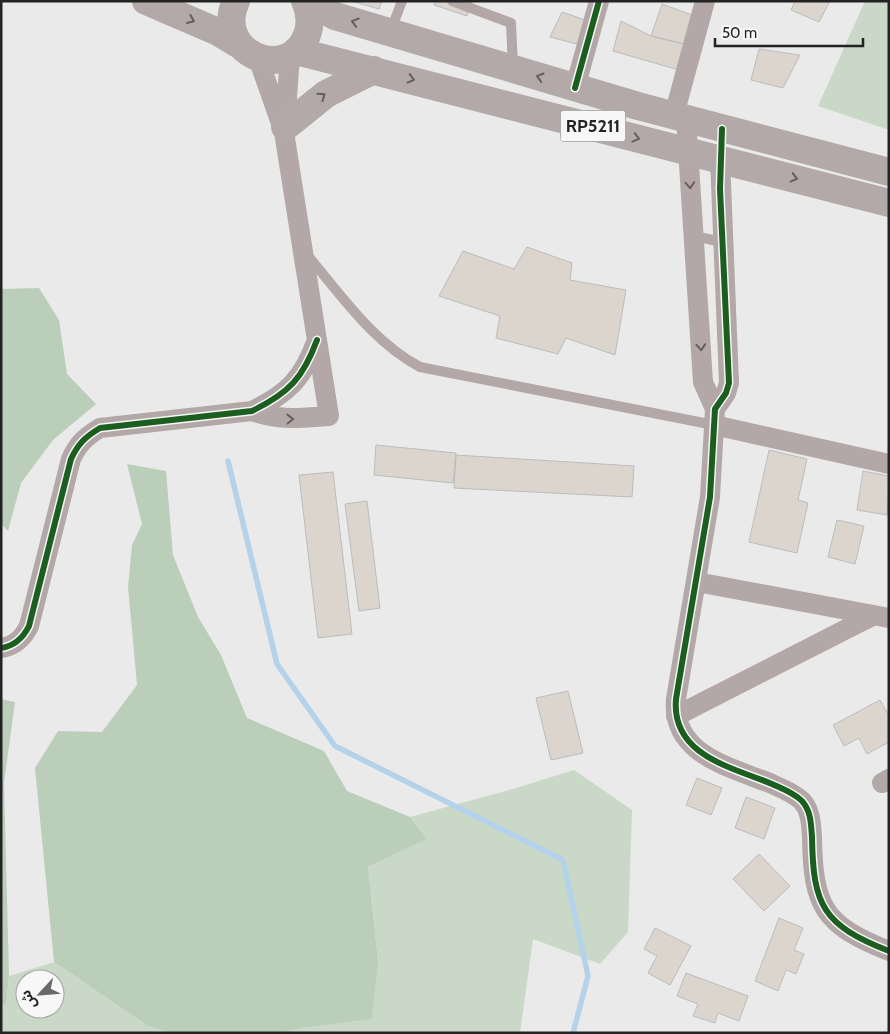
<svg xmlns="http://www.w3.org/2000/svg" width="890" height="1034" font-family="Cabin,'Noto Sans Arabic',sans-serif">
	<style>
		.green { fill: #cad8c8; fill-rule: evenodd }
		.forest { fill: #bbceba }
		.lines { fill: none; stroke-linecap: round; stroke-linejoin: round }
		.stream { stroke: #b4d2e9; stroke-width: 5.5 }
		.building { fill: #dcd5ce; stroke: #bcbcbc }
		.service { stroke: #b4a7a7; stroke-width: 10 }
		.minor { stroke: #b4a7a7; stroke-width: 20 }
		.primary { stroke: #b4a9a9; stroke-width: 28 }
		.cycleway-casing { stroke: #f7f7f8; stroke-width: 9 }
		.cycleway { stroke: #1b5e20; stroke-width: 6 }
		.oneway { stroke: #645f5f }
		.oneway2 { stroke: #645e5e }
		.labels { text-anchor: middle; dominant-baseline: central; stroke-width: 4; stroke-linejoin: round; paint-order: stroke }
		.shield { fill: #f7f7f8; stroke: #636363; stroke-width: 1 }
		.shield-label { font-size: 18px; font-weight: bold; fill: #232323 }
	</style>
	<rect width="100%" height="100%" fill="#eaeaea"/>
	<path class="green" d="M865 1H889V130L818 106Z
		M574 770 632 810 628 932 600 964 533 939 520 1033H280L306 1027 378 961 368 867 425 839 410 817 516 788Z
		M54 962 148 1026 171 1033H1V1004L6 1005 9 976ZM25 979H55V1009H25Z"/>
	<path class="forest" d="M39 288 59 320 67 374 96 404 53 440 21 483 8 531 1 524V289Z
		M127 464 166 471 173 555 198 617 221 655 247 718 324 751 347 791 410 817 426 839 368 867 378 961 372 1019 306 1027 280 1033H171L148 1026 54 962 35 768 58 731 102 732 137 685 128 587 132 545 142 524Z
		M1 699 15 702 4 783 9 976 6 1005 1 1004Z"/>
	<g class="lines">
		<path class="stream" d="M228 461 277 664 335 746 563 860 588 976 573 1033"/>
	</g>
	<path class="building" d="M351 1H382L379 9Z
		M435 1H472L467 16 434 5Z
		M795 1H830L819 22 791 10Z
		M662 4 692 15 684 44 651 36Z
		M562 12 591 22 584 46 550 37Z
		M621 21 651 36 684 44 679 70 613 51Z
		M759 49 800 55 783 88 751 80Z
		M527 247 572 263 570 280 626 290 615 355 566 338 558 354 496 338 500 316 439 296 463 251 514 269Z
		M376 445 456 453 453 483 374 475Z
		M769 450 807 459 798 500 808 503 797 553 749 542Z
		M456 455 634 466 632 497 454 488Z
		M863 471 889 476 887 515 857 510Z
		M333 472 352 634 318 638 299 475Z
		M367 501 380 608 359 611 345 504Z
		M837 520 864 526 855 564 828 557Z
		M568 691 583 753 551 760 536 698Z
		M880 700 889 716V742L867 754 859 738 844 746 833 725Z
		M697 778 722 788 711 815 686 805Z
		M746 797 775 808 764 839 735 828Z
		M759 854 790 886 764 911 733 879Z
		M779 918 803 928 794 950 804 954 796 974 786 970 778 991 755 981Z
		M655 928 691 946 670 985 648 973 657 956 644 949Z
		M686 973 748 996 739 1021 718 1013 715 1023 693 1016 698 1004 677 996Z"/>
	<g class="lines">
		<path class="service" d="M452 1 511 23 513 68
			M391 30 402 1
			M693 236 723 242
			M308 256C342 296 373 342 420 367L714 425"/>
		<path class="minor" d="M575 88 599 1
			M674 115 705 1
			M686 118 703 382 715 409
			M285 126 290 55
			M720 158 729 383 726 393 715 409 710 497 676 699C671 755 731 767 772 784 783 789 794 793 802 801 811 811 811 824 812 837 813 906 823 925 889 951
			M252 411C280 421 299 418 329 416L284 132 258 58
			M714 425 889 464
			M697 582 889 618
			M1 648C15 646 23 638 29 626L71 459C78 444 85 437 100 428L252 411C289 393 303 378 317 340
			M676 716 874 615
			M882 783 889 779"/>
		<path class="primary" d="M146 1 218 32 238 44
			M236 1C212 53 289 85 307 35 311 24 310 12 305 1
			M309 1 335 16 638 106 889 172
			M296 51 889 203
			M285 127 326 94 374 70"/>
		<defs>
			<path id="cycleway" d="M575 88 599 1
				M722 129 720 189 729 383 726 393 715 409 710 497 676 699C671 755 731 767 772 784 783 789 794 793 802 801 811 811 811 824 812 837 813 906 823 925 889 951
				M1 648C15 646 23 638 29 626L71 459C78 444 85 437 100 428L252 411C289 393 303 378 317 340"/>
		</defs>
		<use href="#cycleway" class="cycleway-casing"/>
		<use href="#cycleway" class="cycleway"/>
	</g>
	<defs><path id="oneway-chevron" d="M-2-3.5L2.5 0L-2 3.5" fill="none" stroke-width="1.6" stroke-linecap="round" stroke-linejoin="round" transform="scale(1.25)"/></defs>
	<g class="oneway">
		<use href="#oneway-chevron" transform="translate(191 20) rotate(23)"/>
		<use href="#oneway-chevron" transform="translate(355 22) rotate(-163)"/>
		<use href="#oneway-chevron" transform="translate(540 77) rotate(-164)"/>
		<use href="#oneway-chevron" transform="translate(411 79) rotate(15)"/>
		<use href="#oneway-chevron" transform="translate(322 96) rotate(-35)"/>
		<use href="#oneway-chevron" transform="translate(636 138) rotate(15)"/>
		<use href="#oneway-chevron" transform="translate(794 178) rotate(15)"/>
	</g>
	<g class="oneway2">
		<use href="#oneway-chevron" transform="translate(690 185) rotate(86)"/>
		<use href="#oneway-chevron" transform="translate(701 347) rotate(86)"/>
		<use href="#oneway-chevron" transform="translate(290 419) rotate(-1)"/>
	</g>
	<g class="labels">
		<rect class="shield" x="560.5" y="110.5" width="65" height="31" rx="4"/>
		<g class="shield-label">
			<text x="593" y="126">RP5211</text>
		</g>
	</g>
	<rect width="890" height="1034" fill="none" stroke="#232323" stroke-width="5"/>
	<g transform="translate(40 994) rotate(244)"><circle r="24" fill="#f7f7f8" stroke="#a2a2a3"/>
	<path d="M0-4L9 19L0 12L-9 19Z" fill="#696969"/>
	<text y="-8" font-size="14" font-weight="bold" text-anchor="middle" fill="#232323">ش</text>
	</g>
	<path d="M715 38v8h148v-8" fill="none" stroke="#232323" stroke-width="2.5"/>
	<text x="722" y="38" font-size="15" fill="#232323" stroke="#f7f7f8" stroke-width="4" paint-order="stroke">50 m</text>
</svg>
